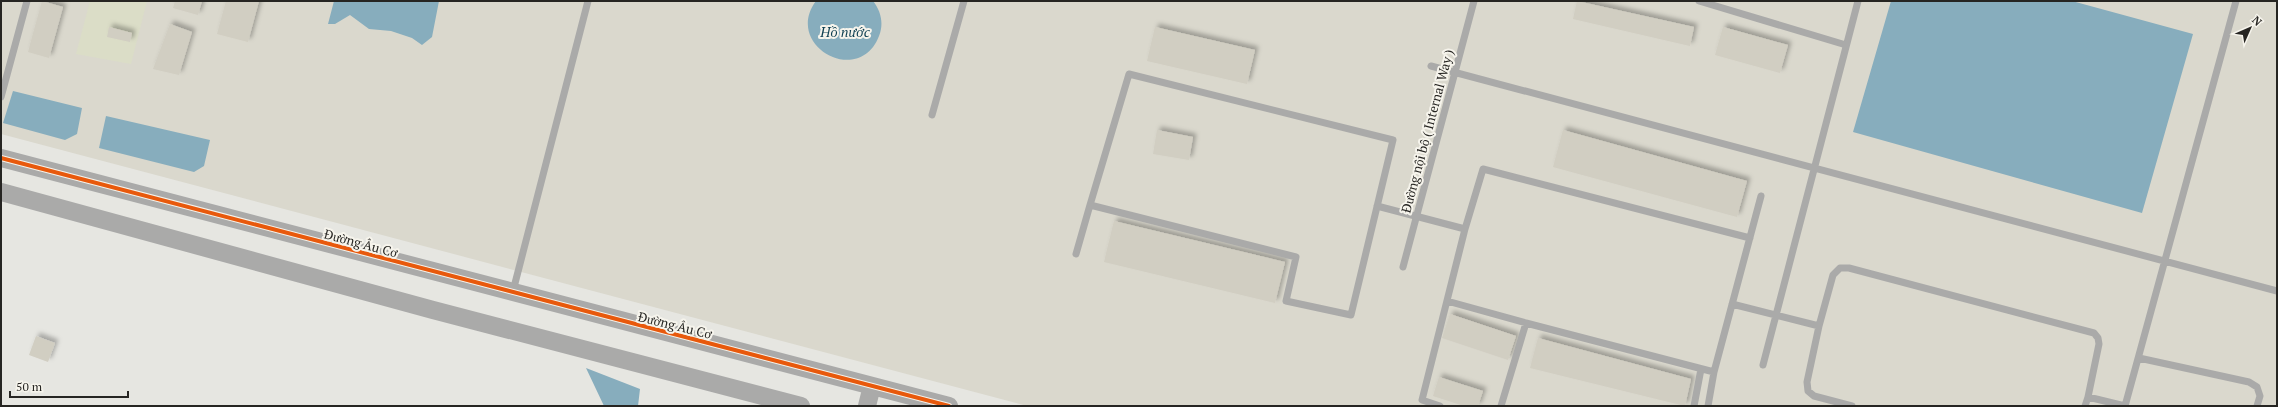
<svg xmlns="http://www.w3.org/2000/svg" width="2278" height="407" font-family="'PT Serif',serif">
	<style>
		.built { fill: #dad8cd }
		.green { fill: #dbddc7 }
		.water { fill: #87adbd }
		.building { fill: #d1cec2; filter: url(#shadow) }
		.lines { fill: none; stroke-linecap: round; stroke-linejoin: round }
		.service { stroke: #aaaaa9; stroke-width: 7 }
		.tertiary { stroke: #aaaaa9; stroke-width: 18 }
		.cycleway-casing { stroke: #f6f4ec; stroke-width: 6 }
		.cycleway { stroke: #e8590c; stroke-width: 4 }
		.labels { text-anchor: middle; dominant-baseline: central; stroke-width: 4; stroke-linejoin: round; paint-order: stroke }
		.street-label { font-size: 13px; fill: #262522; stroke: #f6f4ec }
		.water-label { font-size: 14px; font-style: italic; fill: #0e3f51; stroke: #f6f4ec }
	</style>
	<defs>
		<filter id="shadow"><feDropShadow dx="3.5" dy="-3.5" stdDeviation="2" flood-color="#0004"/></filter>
	</defs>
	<rect width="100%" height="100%" fill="#e6e6e1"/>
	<path class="built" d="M1 1H2277V406H1027L1 134Z"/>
	<path class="green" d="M90 1H147L131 64 76 54Z"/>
	<path class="water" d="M334 1H439L432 37 422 45 412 38 391 31 369 29 350 15 335 24H328Z
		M816 1H873C881 11 884 24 879 36 859 88 783 45 816 1Z
		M1891 1H2072L2193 34 2142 213 1853 132Z
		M13 91 82 108 77 134 65 140 3 123Z
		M106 116 210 140 204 166 194 172 99 148Z
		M586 368 640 389 638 406H604Z"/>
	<path class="building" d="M42 1 63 7 49 58 28 52Z
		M175 1H202L198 15 173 8Z
		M226 1H259L248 42 217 34Z
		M1577 1 1694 27 1690 46 1573 19Z
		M170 24 192 32 179 75 153 69Z
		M109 27 132 33 130 42 107 37Z
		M1155 27 1255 50 1247 84 1147 61Z
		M1723 27 1788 45 1780 73 1715 55Z
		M1157 130 1193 137 1189 160 1153 154Z
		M1563 130 1747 181 1737 217 1553 167Z
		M1114 221 1285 262 1275 303 1104 262Z
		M1450 314 1516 336 1508 360 1442 338Z
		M36 336 55 343 48 362 29 355Z
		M1538 338 1691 379 1685 406 1530 368Z
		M1439 377 1483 391 1478 406H1464L1433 396Z"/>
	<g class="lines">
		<path class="service" d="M1699 1 1846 45
			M1431 66 2277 291
			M1129 74 1393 140 1351 315 1286 301 1296 257 1090 205Z
			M1 97 27 1
			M932 115 964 1
			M1377 206 1465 229 1422 400 1440 406
			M1465 229 1483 169 1750 238
			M1076 254 1090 205
			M1403 267 1474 1
			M513 291 588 1
			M1447 301 1526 323
			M1732 304 1819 326 1807 382 1808 391 1814 396 1852 406
			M1819 326 1833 275 1840 268H1849L2094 333 2098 338 2099 344 2088 397
			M2139 358 2249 382 2257 387 2260 396 2257 406
			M1763 365 1858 1
			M1714 372 1761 196
			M1501 406 1526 323 1714 372 1708 406
			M1694 406 1701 369
			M2085 406 2088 397 2125 406
			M2125 406 2236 1"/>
		<path class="tertiary" d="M1 158 949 406
			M1 192 433 310 801 406
			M867 406 872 386"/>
		<defs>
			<path id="cycleway" d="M1 158 949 406"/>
		</defs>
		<use href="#cycleway" class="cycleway-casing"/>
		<use href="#cycleway" class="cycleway"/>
	</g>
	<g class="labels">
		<g class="street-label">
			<text transform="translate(1427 131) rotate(-75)">Đường nội bộ ( Internal Way )</text>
			<text transform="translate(361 243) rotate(15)">Đường Âu Cơ</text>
			<text transform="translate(675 325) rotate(14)">Đường Âu Cơ</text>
		</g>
		<g class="water-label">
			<text x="845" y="31">Hồ nước</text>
		</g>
	</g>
	<rect width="2278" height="407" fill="none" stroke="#262522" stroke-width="4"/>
	<g transform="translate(2250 28) rotate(45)" stroke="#f6f4ec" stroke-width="3" paint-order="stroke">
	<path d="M0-3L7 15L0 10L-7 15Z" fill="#262522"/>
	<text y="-6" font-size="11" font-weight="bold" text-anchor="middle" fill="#262522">N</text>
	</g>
	<path d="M10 391v6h118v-6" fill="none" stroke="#262522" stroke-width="2"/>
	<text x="16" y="391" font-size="12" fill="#262522" stroke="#f6f4ec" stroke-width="3" paint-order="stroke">50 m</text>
</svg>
